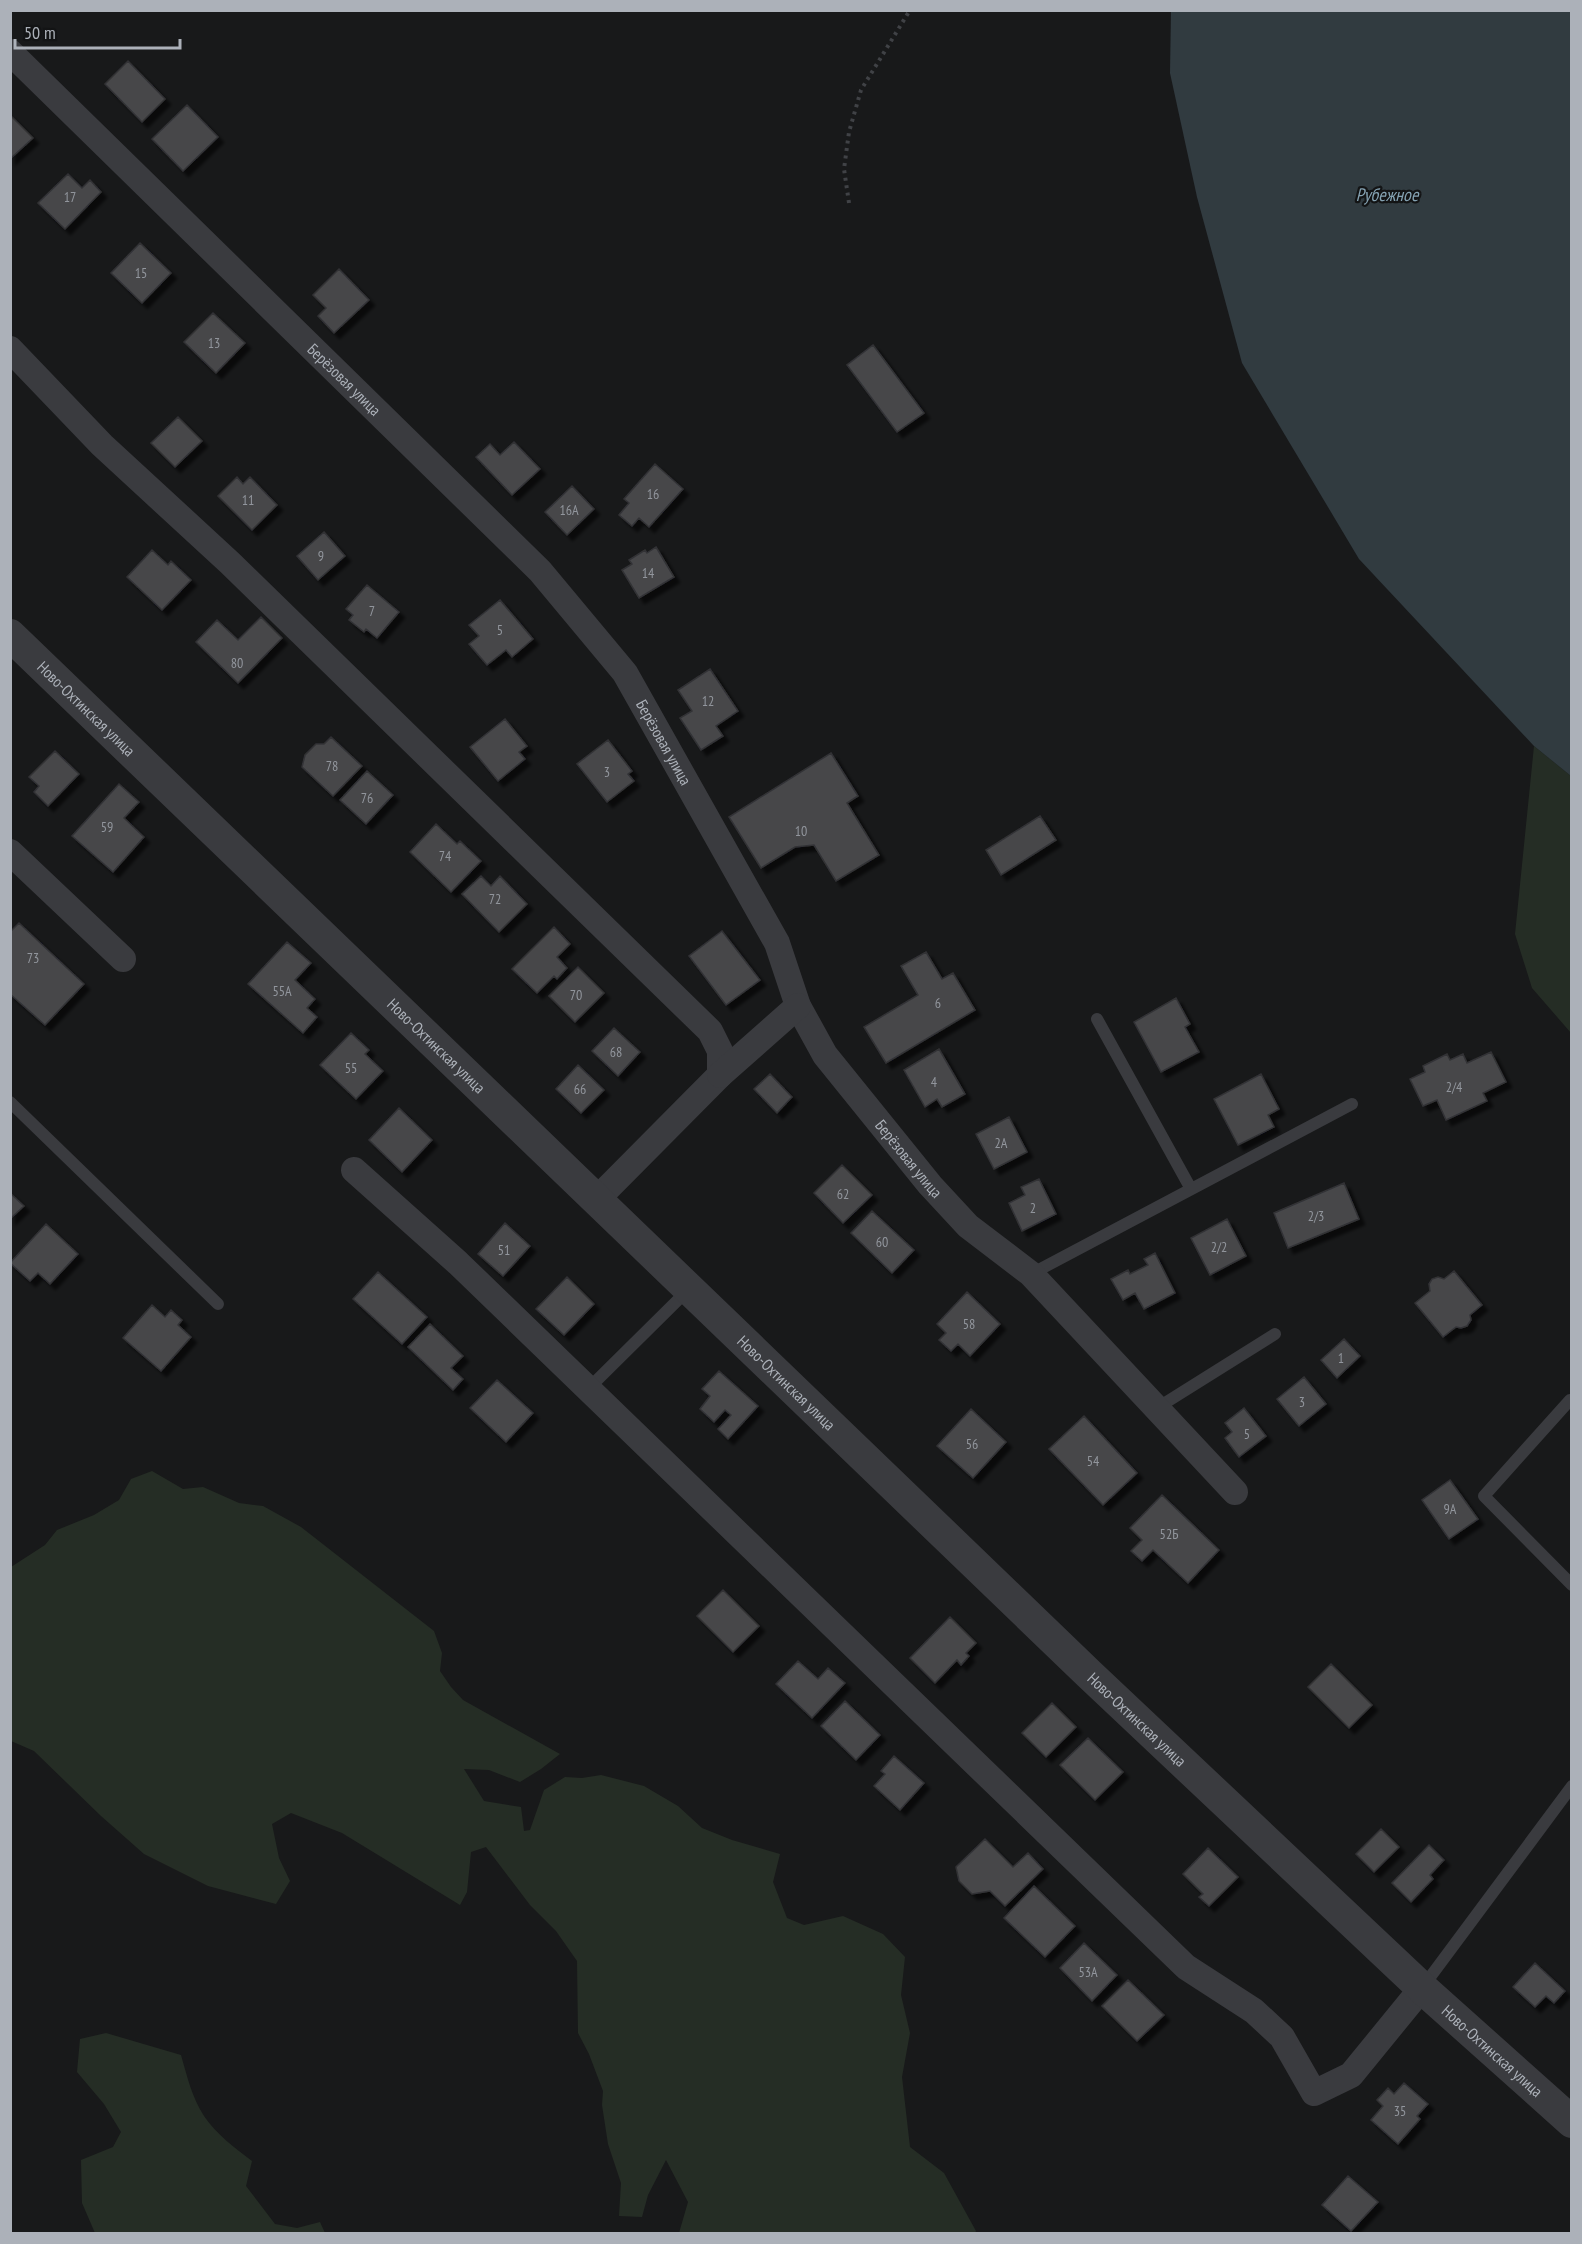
<svg xmlns="http://www.w3.org/2000/svg" width="1582" height="2244" font-family="'PT Sans Narrow',sans-serif">
	<style>
		.green { fill: #252d25 }
		.water { fill: #313b40 }
		.building { fill: #46474a; stroke: #333336; stroke-width: 1.5; filter: url(#shadow) }
		.lines { fill: none; stroke-linecap: round; stroke-linejoin: round }
		.path { stroke: #404246; stroke-width: 4; stroke-dasharray: 3 4.5; stroke-linecap: butt }
		.service { stroke: #3a3b3f; stroke-width: 12 }
		.minor { stroke: #3a3b3f; stroke-width: 26 }
		.tertiary { stroke: #3a3b3f; stroke-width: 32 }
		.labels { text-anchor: middle; dominant-baseline: central; stroke-width: 4.5; stroke-linejoin: round; paint-order: stroke }
		.number-label { font-size: 14px; fill: #92969d }
		.street-label { font-size: 16px; fill: #acb1b9; stroke: #131415 }
		.water-label { font-size: 18px; font-style: italic; fill: #85a2b2; stroke: #131415 }
	</style>
	<defs>
		<filter id="shadow"><feDropShadow dx="5.5" dy="5.5" stdDeviation="1.5" flood-color="#0009"/></filter>
	</defs>
	<rect width="100%" height="100%" fill="#18191a"/>
	<path class="green" d="M1534 746 1571 776V1033L1532 988 1515 934Z
		M152 1471 183 1489 203 1487 239 1503 263 1506 301 1527 434 1631 442 1653 440 1671 451 1687 463 1700 560 1754 541 1769 520 1782 489 1770 464 1769 484 1801 521 1807 524 1831 530 1830 544 1790 565 1777 582 1778 601 1775 644 1786 678 1806 702 1828 732 1840 780 1854 773 1882 787 1918 804 1925 843 1916 883 1934 905 1957 901 1995 910 2033 902 2077 910 2147 944 2173 976 2231 975 2233H679L688 2202 666 2160 648 2195 642 2217 619 2216 621 2183 608 2144 602 2105 603 2091 589 2054 578 2033 577 1961 556 1931 530 1905 486 1847 471 1852 467 1892 460 1905 342 1833 291 1813 272 1824 279 1858 290 1881 276 1904 208 1886 144 1854 101 1816 34 1751 11 1741V1567L45 1545 57 1530 94 1515 119 1500 131 1479Z
		M106 2033 181 2055C187 2076 192 2098 204 2116 215 2133 236 2149 252 2161L246 2186 275 2224 297 2228 320 2222 325 2233H95L82 2203 81 2160 113 2147 121 2132 104 2104 77 2072 80 2039Z"/>
	<path class="water" d="M1171 11H1571V776L1534 746 1359 559 1242 363 1197 197 1170 73Z"/>
	<path class="building" d="M128 61 165 99 142 122 105 84Z
		M187 105 218 137 183 171 152 139Z
		M10 115 33 138 10 159Z
		M68 174 82 188 90 180 101 192 65 229 38 203Z
		M140 243 171 273 142 303 111 273Z
		M339 269 369 300 334 333 318 316 326 308 313 295Z
		M213 313 245 343 216 373 184 342Z
		M873 345 924 413 897 432 847 365Z
		M178 417 202 441 175 467 151 443Z
		M514 442 540 469 512 495 476 457 490 444 500 455Z
		M655 464 683 489 649 527 639 518 632 526 619 515 629 503 624 499Z
		M237 477 243 484 250 477 277 505 252 530 218 496Z
		M572 486 594 509 567 535 545 512Z
		M324 532 345 556 318 580 297 556Z
		M656 547 674 577 639 598 622 570 632 564 629 560 645 550 647 553Z
		M152 550 168 565 171 561 191 580 162 610 127 577Z
		M367 585 399 612 377 638 366 629 364 632 349 620 353 615 346 609Z
		M500 600 533 639 512 657 506 650 487 665 469 644 479 636 469 625Z
		M261 617 282 638 238 683 196 642 217 620 238 640Z
		M710 669 738 711 716 726 723 736 701 750 680 718 692 711 678 690Z
		M505 719 527 746 519 752 525 759 498 781 470 747Z
		M331 737 362 766 333 796 302 767 305 755 316 744H324Z
		M608 740 632 771 628 774 634 781 607 802 577 764Z
		M55 751 79 774 48 806 34 792 39 786 29 777Z
		M831 753 858 796 847 803 879 855 836 881 814 845 795 847 761 868 729 817Z
		M367 771 393 795 366 824 340 800Z
		M119 784 139 802 124 818 144 837 113 872 72 836Z
		M1040 816 1056 840 1001 875 986 850Z
		M436 824 457 844 460 841 481 861 451 892 410 852Z
		M481 876 491 886 500 876 527 904 499 932 462 894Z
		M19 923 84 984 45 1025 10 994V932Z
		M554 927 570 944 557 957 567 968 557 979 554 976 537 993 512 969Z
		M722 931 760 980 726 1005 689 956Z
		M287 942 311 963 295 980 315 999 307 1008 317 1017 303 1033 248 984Z
		M926 952 942 979 953 973 975 1010 886 1063 864 1027 918 995 901 966Z
		M578 967 604 993 575 1022 549 996Z
		M1176 998 1190 1024 1185 1027 1199 1052 1161 1072 1134 1022Z
		M614 1028 640 1052 618 1076 592 1051Z
		M351 1033 369 1050 365 1054 383 1071 356 1099 320 1065Z
		M939 1049 965 1094 942 1107 937 1099 925 1107 904 1070Z
		M1491 1052 1506 1082 1483 1093 1487 1101 1446 1120 1437 1100 1423 1106 1410 1079 1425 1072 1423 1066 1447 1054 1450 1060 1463 1054 1467 1063Z
		M578 1065 604 1090 581 1113 556 1089Z
		M770 1074 792 1097 777 1113 754 1089Z
		M1261 1074 1279 1109 1268 1115 1274 1127 1238 1145 1214 1099Z
		M399 1108 432 1140 402 1172 369 1140Z
		M1009 1117 1027 1152 994 1169 976 1134Z
		M842 1165 872 1195 843 1223 814 1193Z
		M1039 1179 1056 1214 1022 1231 1009 1203 1025 1195 1021 1187Z
		M1344 1183 1359 1219 1288 1248 1274 1213Z
		M10 1193 24 1206 10 1219Z
		M872 1211 914 1250 892 1273 851 1233Z
		M1227 1219 1246 1256 1210 1275 1191 1238Z
		M505 1223 530 1246 503 1276 478 1254Z
		M46 1224 78 1254 50 1284 38 1273 30 1281 10 1263Z
		M1155 1253 1175 1293 1144 1309 1135 1293 1123 1300 1111 1279 1128 1270 1130 1274 1148 1265 1144 1259Z
		M1454 1271 1482 1305 1470 1315 1471 1320 1467 1326 1461 1328 1456 1327 1443 1337 1415 1303 1430 1291 1429 1284 1432 1279 1438 1277 1444 1279Z
		M378 1272 427 1317 402 1344 353 1299Z
		M567 1277 594 1304 564 1335 536 1309Z
		M967 1292 1000 1324 970 1356 958 1344 951 1351 939 1340 946 1333 937 1324Z
		M152 1305 165 1317 171 1310 182 1320 178 1325 191 1337 161 1371 123 1338Z
		M430 1324 463 1356 451 1368 463 1379 453 1390 408 1347Z
		M1344 1339 1360 1356 1337 1378 1321 1360Z
		M719 1371 758 1406 728 1439 718 1429 731 1415 725 1410 714 1422 700 1409 710 1396 702 1389Z
		M1304 1377 1326 1404 1299 1426 1277 1399Z
		M497 1380 533 1413 506 1442 470 1408Z
		M1244 1408 1266 1436 1239 1457 1225 1438 1232 1432 1225 1423Z
		M971 1409 1006 1442 973 1478 937 1446Z
		M1084 1416 1137 1473 1103 1505 1049 1449Z
		M1450 1480 1478 1519 1449 1539 1422 1500Z
		M1162 1495 1219 1550 1188 1583 1153 1550 1142 1561 1131 1551 1142 1540 1130 1528Z
		M723 1590 759 1626 733 1652 697 1616Z
		M950 1617 976 1643 966 1653 969 1656 961 1665 957 1660 935 1683 910 1658Z
		M798 1661 818 1679 828 1668 845 1683 812 1718 776 1684Z
		M1331 1664 1372 1705 1349 1728 1308 1687Z
		M845 1701 880 1735 856 1760 821 1726Z
		M1052 1703 1076 1727 1046 1757 1022 1733Z
		M1088 1738 1123 1772 1095 1800 1060 1765Z
		M894 1756 924 1783 900 1810 874 1786 885 1774 881 1771Z
		M1381 1829 1399 1847 1374 1872 1356 1854Z
		M985 1839 1013 1867 1028 1853 1043 1869 1005 1906 990 1891 972 1894 959 1881 956 1867Z
		M1429 1845 1444 1860 1430 1875 1433 1879 1411 1902 1392 1883Z
		M1208 1848 1238 1877 1209 1906 1199 1897 1203 1894 1183 1874Z
		M1034 1886 1075 1926 1045 1957 1004 1918Z
		M1084 1943 1117 1975 1092 2001 1060 1968Z
		M1535 1963 1565 1991 1554 2003 1546 1996 1535 2007 1513 1987Z
		M1128 1980 1164 2015 1137 2041 1102 2006Z
		M1404 2083 1428 2104 1417 2116 1420 2119 1398 2144 1371 2120 1383 2106 1377 2100 1388 2088 1394 2094Z
		M1348 2176 1378 2202 1351 2231 1322 2205Z"/>
	<g class="lines">
		<path class="path" d="M849 203 844 169 849 132 861 90 910 10"/>
		<path class="service" d="M1097 1019 1191 1189
			M10 1102 218 1304
			M1031 1274 1352 1104
			M587 1390 688 1290
			M1570 1400 1484 1496 1572 1585
			M1157 1408 1275 1334
			M1422 1988 1572 1786"/>
		<g class="minor">
			<path id="s1" d="M10 52 540 571 625 673 777 943 798 1006 825 1055 930 1185 968 1226 1031 1274 1235 1492"/>
			<path d="M10 349 102 445 230 563 710 1031 720 1051V1075L598 1198"/>
			<path d="M10 852 123 959"/>
			<path d="M720 1075 798 1006"/>
			<path d="M354 1170 458 1263 1186 1967 1254 2011 1282 2037 1314 2093 1351 2075 1422 1988"/>
		</g>
		<path class="tertiary" id="s2" d="M10 635 1089 1674 1422 1988 1572 2122"/>
	</g>
	<g class="labels">
		<g class="number-label">
			<text x="70" y="197">17</text>
			<text x="141" y="273">15</text>
			<text x="214" y="343">13</text>
			<text x="653" y="494">16</text>
			<text x="248" y="500">11</text>
			<text x="569" y="510">16А</text>
			<text x="321" y="556">9</text>
			<text x="648" y="573">14</text>
			<text x="372" y="611">7</text>
			<text x="500" y="630">5</text>
			<text x="237" y="663">80</text>
			<text x="708" y="701">12</text>
			<text x="332" y="766">78</text>
			<text x="607" y="772">3</text>
			<text x="367" y="798">76</text>
			<text x="107" y="827">59</text>
			<text x="801" y="831">10</text>
			<text x="445" y="856">74</text>
			<text x="495" y="899">72</text>
			<text x="33" y="958">73</text>
			<text x="282" y="991">55А</text>
			<text x="576" y="995">70</text>
			<text x="938" y="1003">6</text>
			<text x="616" y="1052">68</text>
			<text x="351" y="1068">55</text>
			<text x="934" y="1082">4</text>
			<text x="1454" y="1087">2/4</text>
			<text x="580" y="1089">66</text>
			<text x="1001" y="1143">2А</text>
			<text x="843" y="1194">62</text>
			<text x="1033" y="1208">2</text>
			<text x="1316" y="1216">2/3</text>
			<text x="882" y="1242">60</text>
			<text x="1219" y="1247">2/2</text>
			<text x="504" y="1250">51</text>
			<text x="969" y="1324">58</text>
			<text x="1341" y="1358">1</text>
			<text x="1302" y="1402">3</text>
			<text x="1247" y="1434">5</text>
			<text x="972" y="1444">56</text>
			<text x="1093" y="1461">54</text>
			<text x="1450" y="1509">9А</text>
			<text x="1169" y="1534">52Б</text>
			<text x="1088" y="1972">53А</text>
			<text x="1400" y="2111">35</text>
		</g>
		<g class="street-label">
			<text stroke="none"><textPath href="#s1" startOffset="468">Берёзовая улица</textPath></text>
			<text stroke="none"><textPath href="#s2" startOffset="106">Ново-Охтинская улица</textPath></text>
			<text stroke="none"><textPath href="#s1" startOffset="954">Берёзовая улица</textPath></text>
			<text stroke="none"><textPath href="#s2" startOffset="592">Ново-Охтинская улица</textPath></text>
			<text stroke="none"><textPath href="#s1" startOffset="1440">Берёзовая улица</textPath></text>
			<text stroke="none"><textPath href="#s2" startOffset="1078">Ново-Охтинская улица</textPath></text>
			<text stroke="none"><textPath href="#s2" startOffset="1564">Ново-Охтинская улица</textPath></text>
			<text stroke="none"><textPath href="#s2" startOffset="2050">Ново-Охтинская улица</textPath></text>
		</g>
		<g class="water-label">
			<text x="1387" y="194">Рубежное</text>
		</g>
	</g>
	<rect width="1582" height="2244" fill="none" stroke="#acb1b9" stroke-width="24"/>
	<path d="M15 39v9h165v-9" fill="none" stroke="#acb1b9" stroke-width="3"/>
	<text x="24" y="39" font-size="18" fill="#acb1b9" stroke="#131415" stroke-width="4.5" paint-order="stroke">50 m</text>
</svg>
